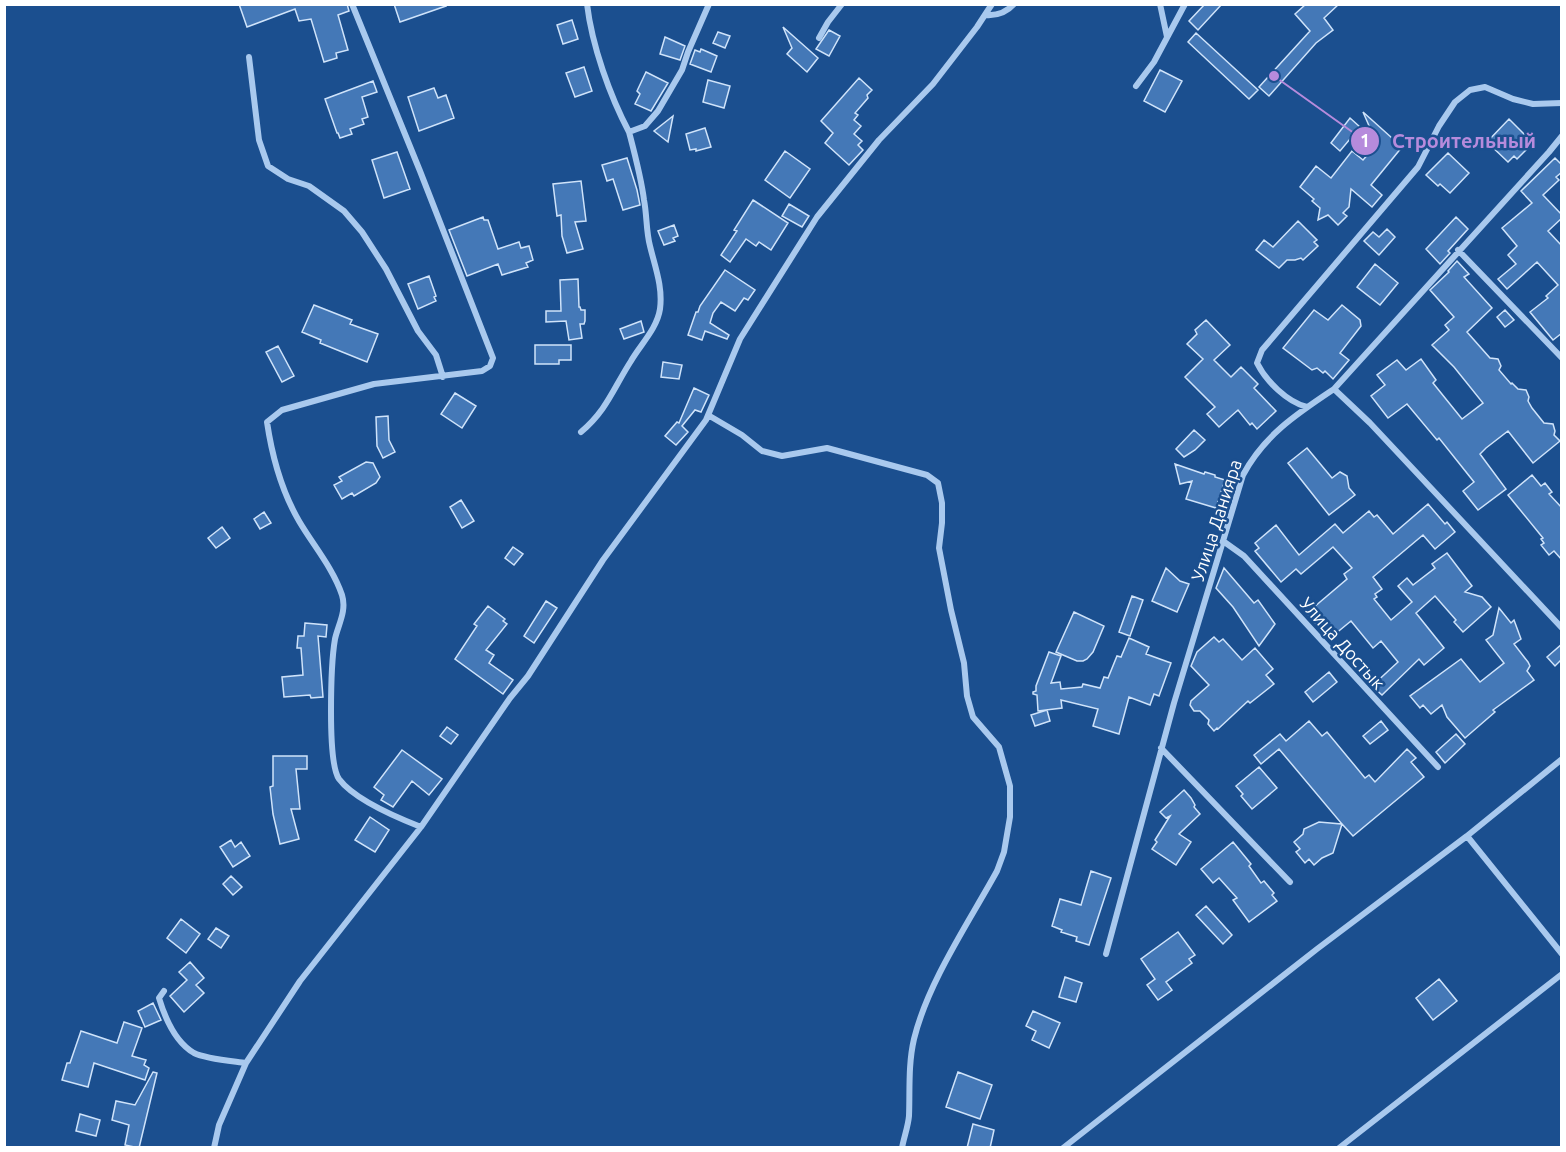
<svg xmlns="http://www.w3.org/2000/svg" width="1566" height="1152" font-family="Ubuntu,sans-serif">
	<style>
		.building { fill: #4478b7; stroke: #cfe3fa; stroke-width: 1.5 }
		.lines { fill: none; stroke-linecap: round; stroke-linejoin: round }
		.street { stroke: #a9c9ee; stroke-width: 6 }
		.labels { text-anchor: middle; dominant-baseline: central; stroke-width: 5; stroke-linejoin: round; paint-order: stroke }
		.street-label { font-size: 18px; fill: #fff; stroke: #1b4f8f }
		.leader { fill: none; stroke: #b68bdc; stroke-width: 2 }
		.callout-dot { fill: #b68bdc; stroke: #1b4f8f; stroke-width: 2 }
		.mark-label { font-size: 18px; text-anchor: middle; font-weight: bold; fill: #fff }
		.callout-label { font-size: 20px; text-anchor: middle; font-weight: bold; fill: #b68bdc; stroke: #1b4f8f; stroke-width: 5; stroke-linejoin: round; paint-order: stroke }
	</style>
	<rect width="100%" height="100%" fill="#1b4f8f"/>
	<path class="building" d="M239 4H347L349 11 338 15 348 50 336 53 337 58 324 62 311 19 299 21 295 9 247 27Z
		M394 4H445L446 6 400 22Z
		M1205 4H1222L1198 30 1189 21Z
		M1306 4H1339L1324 18 1333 30 1316 43 1269 96 1259 87 1310 31 1295 14Z
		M572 20 578 39 563 44 557 25Z
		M783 27 818 58 807 72 787 54 792 48Z
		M829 30 840 36 829 56 816 49Z
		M718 32 730 36 725 48 713 43Z
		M1196 33 1258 90 1249 99 1188 42Z
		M665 37 685 46 680 60 660 54Z
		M701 49 717 56 711 72 690 64 695 50 700 52Z
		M584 67 592 91 575 97 566 73Z
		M1160 70 1182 81 1165 112 1144 101Z
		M646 72 668 83 651 111 635 104 640 94 637 91Z
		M859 78 872 90 867 95 868 98 855 113 858 115 854 120 861 126 854 134 862 141 858 145 863 150 849 165 825 143 833 133 821 121Z
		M708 80 730 86 724 108 703 102Z
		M373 81 377 92 362 97 368 117 362 119 364 124 350 129 352 134 340 138 338 133H337L325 99Z
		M434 88 438 98 446 95 454 118 419 131 408 97Z
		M1363 112 1402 147 1371 185 1382 195 1372 207 1351 189 1349 207 1343 213 1347 216 1338 225 1328 215 1318 220 1320 208 1312 201 1314 199 1300 187 1316 166 1331 178 1352 151 1363 160 1377 144Z
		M673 116 668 142 654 131Z
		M1350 118 1360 127 1340 151 1331 143Z
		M1509 119 1533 143 1517 159 1514 156 1508 162 1487 142Z
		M705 128 711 147 696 151V149L690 150 686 134Z
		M785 151 810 169 790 198 765 180Z
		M397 152 410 189 384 198 372 160Z
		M1448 153 1469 173 1450 193 1440 184 1438 186 1426 175Z
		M627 158 637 190 640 205 623 210 613 179 607 181 602 165Z
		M1555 158 1562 165V172L1556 177 1559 180 1543 195 1562 215V218L1548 231 1562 246V333L1553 340 1530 312 1548 298 1546 296 1558 285 1537 262 1507 289 1498 279 1516 264 1508 255 1517 246 1502 228 1532 203 1521 191Z
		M581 181 586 221 575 222 583 249 567 253 562 236 561 215 557 216 553 184Z
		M753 200 788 223 771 250 759 242 756 246 746 239 730 262 721 255 737 231 734 230Z
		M789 204 809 216 802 227 782 216Z
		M483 217 484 220H488L498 249 519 242 521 248 529 246 533 260 526 263 528 267 502 275 498 264 467 276 449 230Z
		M1456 217 1468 229 1448 251 1450 253 1440 264 1426 249Z
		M1298 221 1317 240 1314 242 1318 246 1303 260 1301 258 1295 260H1287L1279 268 1256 250 1264 240 1273 247Z
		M674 225 678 236 673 238 675 241 664 245 658 231Z
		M1387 229 1395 237 1379 255 1364 241 1373 232 1379 237Z
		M1457 261 1469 274 1464 277 1492 308 1467 332 1490 358 1498 359 1501 366 1499 370 1511 384 1512 383 1518 389 1526 390 1529 397 1528 401 1532 408 1544 423 1553 424 1555 431 1554 435 1560 441 1533 463 1508 431 1486 448 1480 454 1506 489 1478 510 1463 491 1474 482 1439 438 1437 440 1407 404 1388 418 1371 396 1385 385 1377 375 1397 360 1406 370 1421 359 1436 380 1433 383 1462 419 1483 403 1454 367 1432 345 1449 330 1445 325 1454 317 1430 290 1449 272 1448 271Z
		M1375 264 1398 283 1380 305 1357 287Z
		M725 270 755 290 748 300 744 298 735 311 721 302 713 313 710 323 729 335 727 339 705 331 702 340 688 335 696 312H698L700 306Z
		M429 276 436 296 434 297 436 301 418 309 408 284Z
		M578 279 579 307H580L581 310H585V321L584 324H580L582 338 569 340 566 321 546 322V311H561L560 280Z
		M314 305 352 320 350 324 378 334 367 362 320 343 321 340 302 332Z
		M1342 305 1360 320 1361 326 1340 353 1349 360 1333 379 1325 371 1323 373 1317 368 1312 370 1283 348 1314 310 1328 320Z
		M1505 310 1514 320 1505 327 1497 317Z
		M1206 320 1230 345 1214 360 1231 377 1241 367 1258 384 1254 388 1276 411 1257 429 1252 423 1250 425 1238 410 1219 427 1207 414 1215 407 1185 377 1203 359 1187 344 1197 334 1195 330Z
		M641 321 644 332 624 339 620 329Z
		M535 345H571V360H559V364H535Z
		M278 346 294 376 282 382 266 352Z
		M663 362 682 365 679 379 661 377Z
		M694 388 709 395 701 412 695 410 682 426 688 432 676 445 665 436 677 422 679 423Z
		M455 393 476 406 462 428 441 414Z
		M388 416 389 440 395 452 383 458 377 446 376 417Z
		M1194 430 1205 440 1195 450 1184 457 1176 449Z
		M1307 448 1332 478 1340 472 1347 476 1349 488 1355 495 1329 515 1288 463Z
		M366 462 373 463 380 477 376 483 354 496 352 493 342 499 334 485 342 481 339 477Z
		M1175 464 1204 474 1205 472 1215 475V477L1225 480 1216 508 1186 499 1192 481 1180 484Z
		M1532 475 1541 486 1545 483 1552 492 1549 494 1562 508V560L1554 551 1549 555 1541 545 1544 543 1541 539 1543 538 1508 495Z
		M461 500 474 521 462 528 450 507Z
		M1428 504 1445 524 1447 522 1455 532 1435 549 1423 535 1373 577 1382 589 1375 594 1377 597 1374 599 1391 620 1412 602 1398 586 1407 578 1413 585 1435 568 1432 564 1447 553 1472 586 1465 592 1482 597 1491 607 1463 632 1454 622 1456 620 1435 596 1416 613 1444 648 1424 665 1419 659 1382 695 1372 686 1398 662 1381 641 1373 648 1351 621 1329 639 1307 613 1347 579 1344 574 1352 568 1333 547 1301 574 1296 569 1281 582 1255 551 1259 548 1255 543 1276 525 1299 555 1335 524 1343 533 1369 511 1374 517 1377 515 1393 534Z
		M264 512 271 523 260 529 254 519Z
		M222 527 230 538 216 548 208 538Z
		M513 547 523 554 514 565 505 558Z
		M1166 568 1180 581 1189 584 1177 612 1152 601Z
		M1224 568 1254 603 1258 600 1275 624 1259 646 1233 607 1216 588Z
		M1132 596 1143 600 1130 636 1119 632Z
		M546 601 557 608 534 643 524 636Z
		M488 606 505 619 503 621 507 624 486 650 494 655 489 663 513 680 503 694 455 659 477 626 474 624Z
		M1499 608 1511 623 1514 620 1521 639 1514 644 1528 662 1530 666 1527 671 1534 680 1493 710 1495 712 1465 738 1447 717 1442 705 1431 714 1423 705 1420 708 1410 696 1461 659 1480 682 1504 663 1486 640 1493 635Z
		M1074 612 1104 626 1093 652 1087 659 1083 661H1077L1056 652Z
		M305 623 327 625 326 637 318 636 323 697 311 698 310 695 284 697 282 677 303 675 301 648H297L298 636H304Z
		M1214 637 1219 642 1223 639 1242 660 1255 648 1273 669 1266 675 1274 684 1250 703 1248 701 1218 729 1217 728 1214 731 1208 724 1209 720 1200 711H1194L1190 705 1191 701 1209 685 1191 666 1197 652Z
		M1129 638 1149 647 1146 654 1171 663 1159 696 1154 694 1150 705 1129 697 1119 734 1093 726 1098 709 1061 700 1062 708 1038 711 1037 695 1033 694V692L1036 691V686L1049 652 1061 656 1051 683 1060 682 1061 689 1082 687 1083 684 1100 688 1104 677 1108 678 1117 656 1121 657Z
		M1562 644V659L1555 666 1547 657Z
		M1329 672 1337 682 1313 702 1305 692Z
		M1047 710 1050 721 1035 726 1031 715Z
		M1309 721 1322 736 1327 732 1365 778 1369 775 1375 782 1407 749 1416 758 1411 762 1424 777 1353 836 1342 824 1333 853 1322 858 1314 865 1309 859 1305 863 1296 852 1300 849 1294 842 1303 834 1304 829 1319 822 1342 824 1279 749 1261 764 1254 755 1280 734 1286 741Z
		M1381 721 1388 730 1370 744 1363 736Z
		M447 727 458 735 451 744 440 736Z
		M1456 734 1465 744 1445 763 1436 752Z
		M402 750 442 779 429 795 412 781 393 807 381 800 384 795 374 787Z
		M273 756H307V769H296L300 809H291L299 839 280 844 273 814 270 787 273 786Z
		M1259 767 1277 788 1252 809 1241 796 1243 794 1236 786Z
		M1184 790 1191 798 1195 805 1194 807 1200 814 1179 834 1191 842 1176 865 1152 849 1157 842 1155 840 1170 816 1166 818 1160 812Z
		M370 817 389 830 375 852 355 840Z
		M231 840 235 847 241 842 250 856 233 867 220 847Z
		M1233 842 1251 864 1249 866 1261 883 1264 881 1274 893 1272 895 1277 901 1249 922 1233 900 1237 898 1219 878 1213 883 1201 869Z
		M1091 871 1111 878 1089 945 1076 941 1077 937 1061 932 1062 930 1052 926 1060 899 1081 905Z
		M231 876 242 887 233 895 223 884Z
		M1206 906 1232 935 1223 944 1196 915Z
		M181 919 200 934 186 953 167 938Z
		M216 928 229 936 221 948 208 939Z
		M1178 932 1195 955 1189 959 1192 963 1166 982 1172 990 1158 1000 1147 985 1155 979 1141 959Z
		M190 962 204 978 196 985 204 993 184 1012 170 996 187 980 179 972Z
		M1065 977 1082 983 1076 1002 1059 997Z
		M1439 979 1457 1001 1433 1020 1416 998Z
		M153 1003 161 1020 145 1027 138 1011Z
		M1033 1011 1060 1023 1049 1048 1032 1040 1036 1031 1026 1026Z
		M124 1022 142 1028 132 1056 146 1060 144 1065 149 1068 145 1080 94 1063 88 1087 62 1080 67 1063H70L81 1031 117 1043Z
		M153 1072 157 1073 139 1148 125 1145 129 1125 112 1120 116 1101 135 1105Z
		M958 1072 992 1085 980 1119 946 1107Z
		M80 1114 100 1120 96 1136 76 1131Z
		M973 1124 994 1130 990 1148H967Z"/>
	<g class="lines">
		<path class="street" d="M352 4 420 171 493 358 490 366 482 371 374 384 282 410 267 422C272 456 281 490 299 521 313 545 333 568 342 595 347 611 338 625 335 639 331 662 327 762 339 779 354 799 398 818 421 827
			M587 4C592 46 610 96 629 132
			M1160 4 1167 37
			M985 15C997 16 1006 13 1014 4
			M819 38 828 22 842 4
			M249 57 259 140 268 166 288 179 309 186 344 211 362 232 386 269 418 331 436 355 443 377
			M1136 86 1154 62 1185 4
			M1458 250 1562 358
			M1334 389 1370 423 1562 628
			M1307 407C1287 402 1266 381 1257 363L1262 350 1418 167 1439 126 1455 102 1470 90 1485 87 1513 99 1533 104 1562 103
			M708 415 742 435 762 451 782 456 827 448 927 475 938 483 942 503V523L939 548 951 610 964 663 967 696 973 717 999 747 1010 786V817L1004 852 997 871C969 922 928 982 914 1039 908 1065 910 1090 909 1116 908 1127 904 1137 902 1148
			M581 432C607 410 613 389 631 361 640 345 657 329 660 309 663 287 655 267 650 246 646 231 647 215 644 200 641 177 635 155 629 132L645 126 658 111 682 70 688 52 709 4
			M1223 541 1244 556 1438 767
			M1161 748 1290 882
			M1562 759 1467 836 1562 954
			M1106 954 1174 703 1243 475C1264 435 1298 413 1334 389L1549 152 1562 136
			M164 991 159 998C165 1018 175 1042 194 1053 206 1059 232 1061 246 1063
			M214 1148 219 1125 246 1063 300 981 421 827 510 698 528 676 603 560 706 420 740 339 817 217 879 140 933 84 977 27 992 4
			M1063 1148 1317 949 1467 836
			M1339 1148 1562 974"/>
	</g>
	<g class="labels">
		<g class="street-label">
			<text transform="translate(1216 520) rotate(-72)">Улица Данияра</text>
			<text transform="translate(1343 643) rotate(48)">Улица Достык</text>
		</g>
	</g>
	<path class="leader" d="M1274 76L1365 141"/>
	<g class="callout-dot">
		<circle cx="1274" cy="76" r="6"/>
		<circle cx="1365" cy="141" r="15"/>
	</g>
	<g class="mark-label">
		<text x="1365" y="147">1</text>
	</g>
	<g class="callout-label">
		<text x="1464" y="148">Строительный</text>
	</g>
	<rect width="1566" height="1152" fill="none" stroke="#ffffff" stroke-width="12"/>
</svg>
